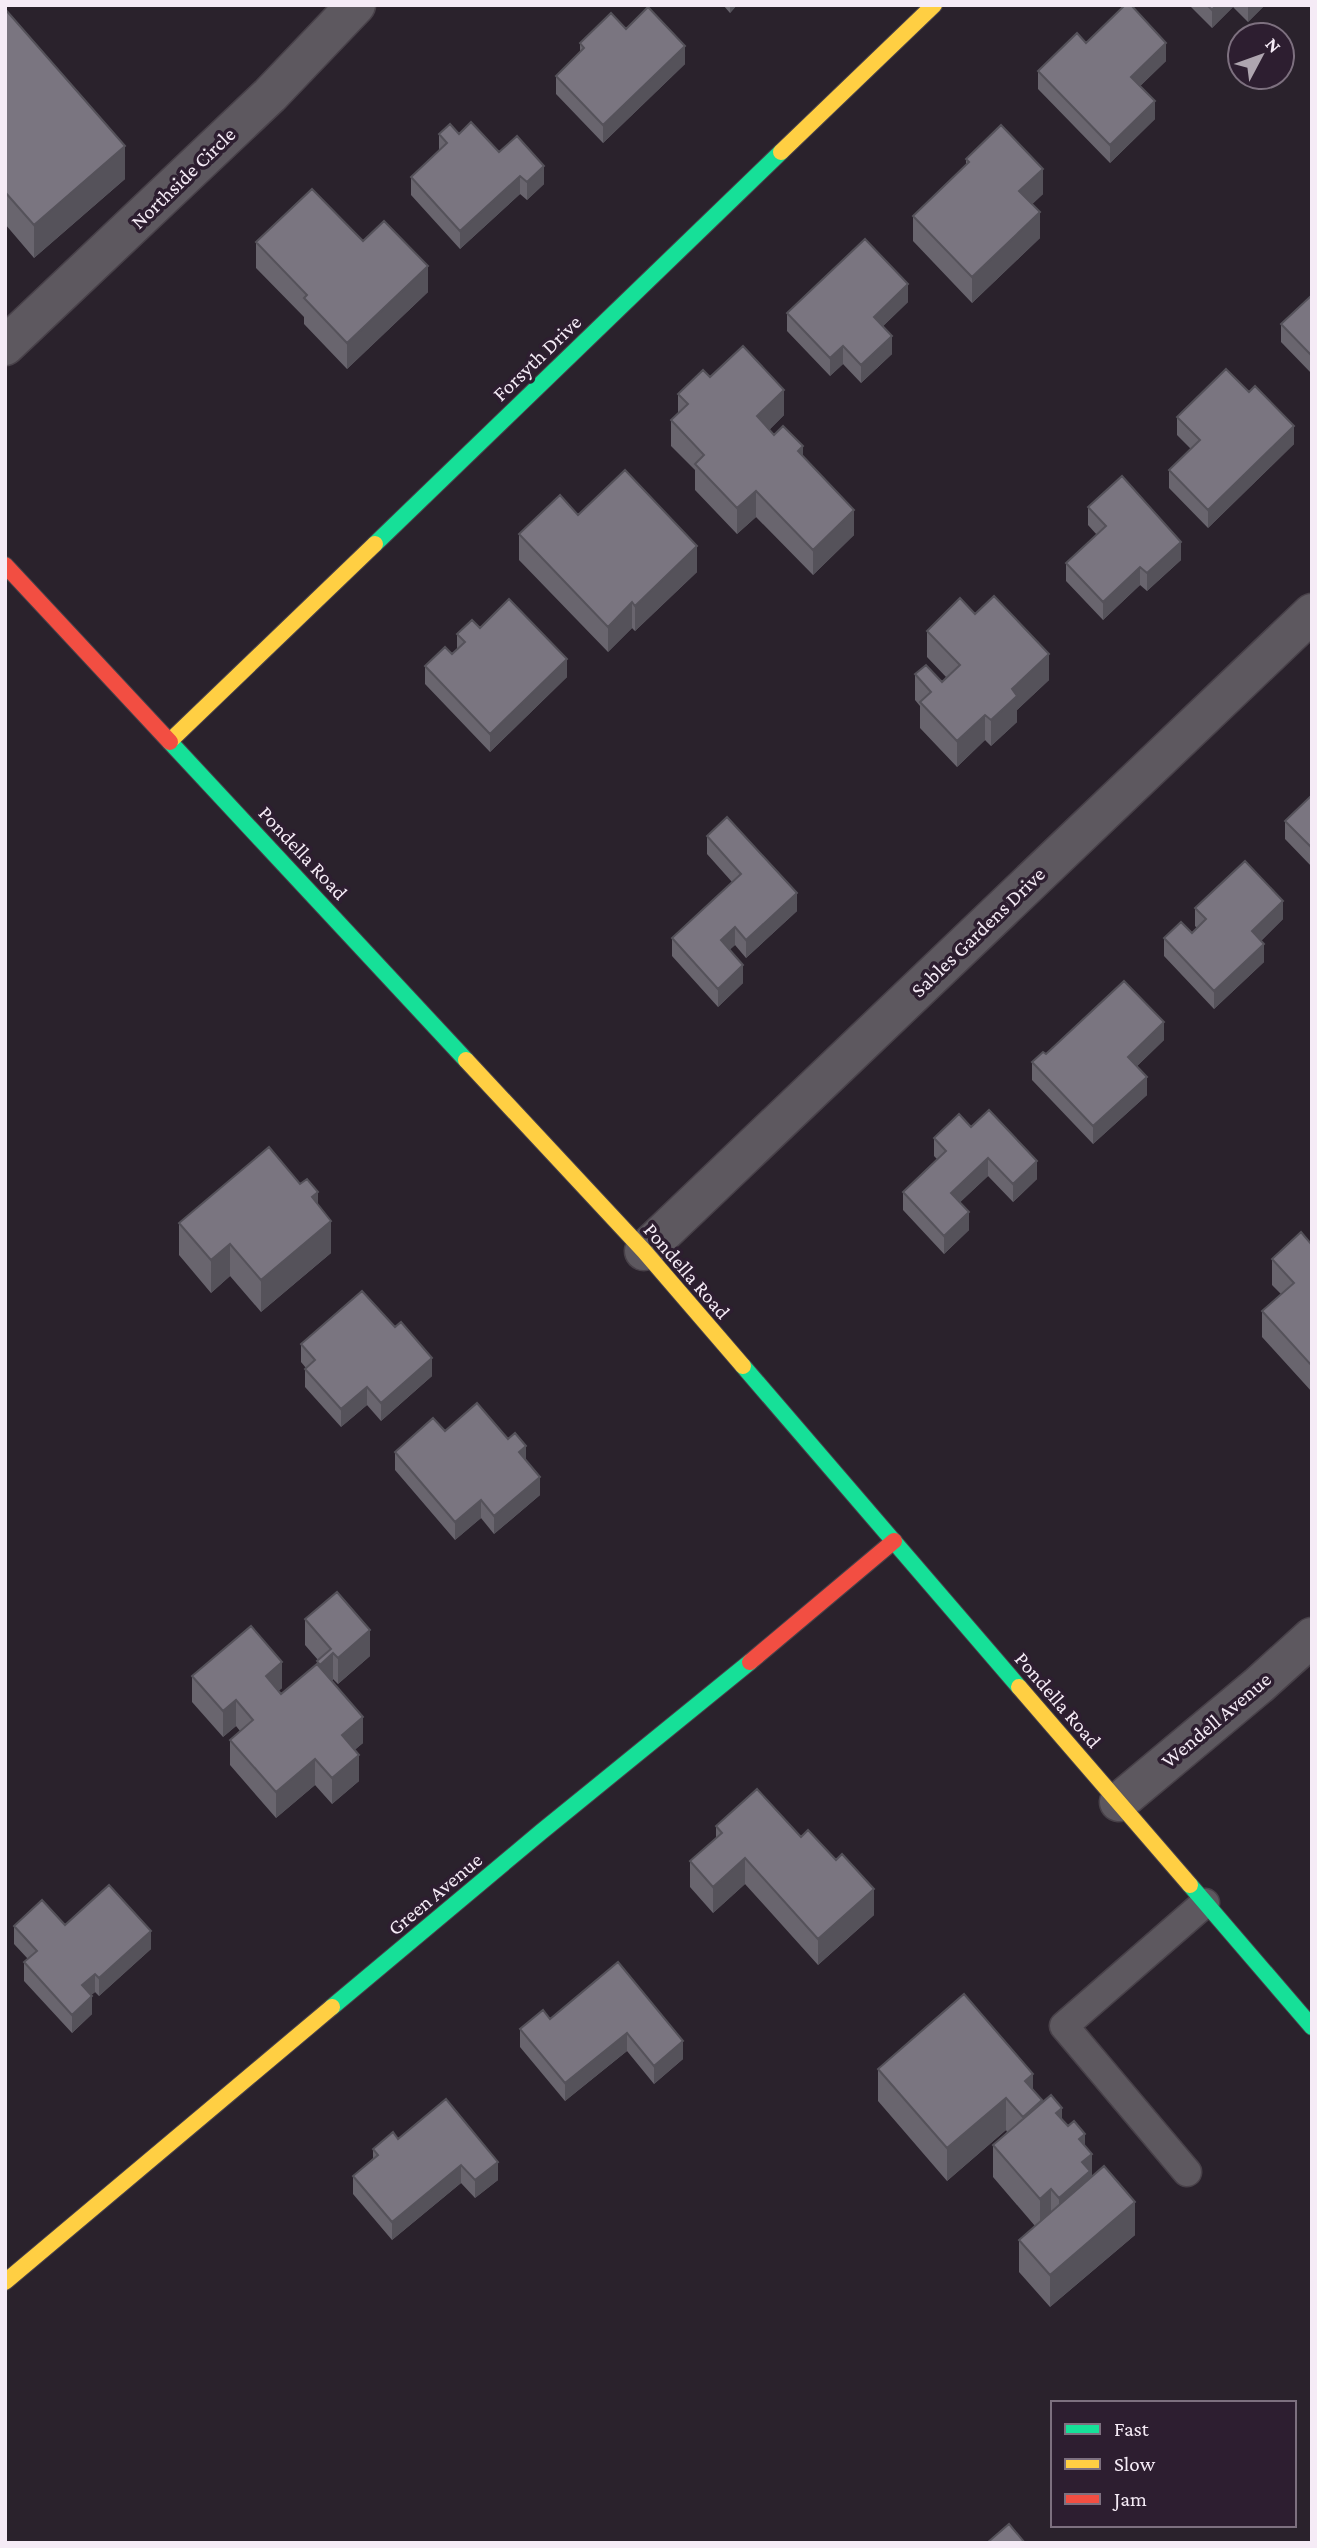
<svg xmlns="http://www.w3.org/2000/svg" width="1317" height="2548" font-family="'Crimson Pro',serif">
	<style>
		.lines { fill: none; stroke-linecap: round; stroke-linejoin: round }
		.lane-casing { stroke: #484149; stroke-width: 31 }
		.street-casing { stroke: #484149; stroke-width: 41 }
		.fast-casing { stroke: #484149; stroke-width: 18 }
		.slow-casing { stroke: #484149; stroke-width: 18 }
		.jam-casing { stroke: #484149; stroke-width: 18 }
		.lane { stroke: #5d585f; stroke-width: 28 }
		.street { stroke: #5d585f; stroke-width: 38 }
		.fast { stroke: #16e098; stroke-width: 16 }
		.slow { stroke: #ffcf43; stroke-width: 16 }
		.jam { stroke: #f24e42; stroke-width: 16 }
		.wall { fill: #69656e }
		.shaded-wall { fill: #55525a }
		.building { fill: #7a7580; stroke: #55525a; stroke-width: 2 }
		.labels { text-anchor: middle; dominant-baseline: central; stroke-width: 7; stroke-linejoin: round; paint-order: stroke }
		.street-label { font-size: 21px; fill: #f5ebf6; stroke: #2d1e30 }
	</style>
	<rect width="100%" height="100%" fill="#2a222c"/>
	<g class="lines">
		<defs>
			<path id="lane" d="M1187 2172 1064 2026 1205 1903"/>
			<path id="street" d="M5 346 270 95 356 5
				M644 1251 1312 613
				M1119 1802 1259 1685 1312 1637"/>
			<path id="fast" d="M375 544 781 152
				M170 742 466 1060
				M743 1366 1019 1687
				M1190 1885 1312 2027
				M332 2007 541 1832 750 1662"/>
			<path id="slow" d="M781 152 934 5
				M170 741 375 544
				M466 1060 644 1251 743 1366
				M1019 1687 1190 1885
				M5 2282 332 2007"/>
			<path id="jam" d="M5 565 170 742
				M750 1662 894 1541"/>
		</defs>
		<use href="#lane" class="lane-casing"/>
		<use href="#street" class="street-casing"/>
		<use href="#fast" class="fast-casing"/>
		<use href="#slow" class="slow-casing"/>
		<use href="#jam" class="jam-casing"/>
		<use href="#lane" class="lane"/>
		<use href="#street" class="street"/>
		<use href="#fast" class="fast"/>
		<use href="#slow" class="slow"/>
		<use href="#jam" class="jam"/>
	</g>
	<path class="wall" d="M723 5H737L730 13Z
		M1189 5H1265L1248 22 1233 7 1212 28Z
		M5 9 125 179 34 258 5 224Z
		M626 29 685 64 603 143 556 94V76L580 52V43Z
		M1086 43 1166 61 1140 86 1155 119 1110 163 1038 89V71Z
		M439 134H459L499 152 544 184 527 200 520 194 460 249 411 195V177L439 151Z
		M966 159 1043 194 1032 204 1040 238 972 303 913 241V216L966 165Z
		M363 241 428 292 347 369 304 324V317L256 268V242Z
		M1312 295V374L1281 342V324Z
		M908 302 883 326 892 354 861 383 843 364 830 376 787 331V313Z
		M710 377 784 415 769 430 774 435 803 456 854 535 813 575 756 517 737 534 695 490V470L671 446V420L678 414V394Z
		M1177 417 1294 444 1208 528 1169 488V470L1191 449 1177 435Z
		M1088 507 1181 560 1147 591 1140 585 1103 620 1066 581V563L1097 535 1088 525Z
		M578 515 697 572 635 631 632 628 608 652 519 560V534Z
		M975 614 1049 680 1017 710V722L991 746 985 740 957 767 920 728V706L915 700V674L942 682 946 677 927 657V631Z
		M480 628 567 677 490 752 425 684V666L452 654 457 650V634Z
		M1312 795V867L1285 839V821Z
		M707 836 797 911 746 958 735 945 729 950 743 983 718 1007 672 956V938L732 882 707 854Z
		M1195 908 1283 919 1261 941 1264 962 1214 1009 1164 956V938L1192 933 1197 928 1195 926Z
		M1164 1040 1137 1066 1147 1095 1093 1144 1032 1080V1062L1046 1054Z
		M971 1127 1037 1179 1013 1202 988 1176 960 1202 969 1230 944 1254 903 1210V1192L937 1159 934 1156V1138Z
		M318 1205 331 1253 261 1312 230 1276 211 1293 179 1255V1223Z
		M1312 1245V1392L1262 1337V1311L1281 1294 1272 1285V1259Z
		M301 1344 432 1376 381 1421 367 1405 341 1427 305 1387V1369L306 1368 301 1362Z
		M395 1452 526 1461 540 1495 494 1534 481 1518 455 1540 395 1470Z
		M305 1619 370 1656 338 1684 333 1679 332 1681 363 1743 354 1750 359 1781 332 1804 315 1785 276 1818 230 1765V1740L240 1731 236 1726 223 1737 192 1702V1676L282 1688 278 1691 281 1694 317 1664V1661L318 1660 305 1645Z
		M716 1826 801 1837 836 1860 874 1915 818 1965 745 1884 713 1913 690 1887V1861L716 1838Z
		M65 1925 151 1949 99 1996 95 1992 91 1995 92 2014 72 2033 24 1981V1962L28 1959 14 1944V1926Z
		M618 1962 683 2059 654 2084 627 2051 565 2101 520 2047V2029L550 2019Z
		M878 2069 1033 2089 1042 2103 1062 2120 1085 2146 1092 2177 1135 2235 1050 2307 1019 2272V2240L1035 2226 993 2177V2145L1007 2132 1006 2130 947 2181 878 2101Z
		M398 2139 498 2180 475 2198 461 2183 392 2240 353 2194V2176L373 2160V2149Z"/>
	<path class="shaded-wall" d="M730 5H737L730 13Z
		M1216 5H1233V7L1212 28V10Z
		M1248 5H1265L1248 22Z
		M1166 43V61L1131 95V77Z
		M685 46V64L603 143V125Z
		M1155 101V119L1110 163V145Z
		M125 146V179L34 258V225Z
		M544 166V184L527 200V182Z
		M1043 169V194L1019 217V191Z
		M520 176V194L460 249V231Z
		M1040 212V238L972 303V277Z
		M428 266V292L347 369V343Z
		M908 284V302L874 335V317Z
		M892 336V354L861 383V365Z
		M843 346V364L830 376V358Z
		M784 390V415L757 442V416Z
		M1294 426V444L1208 528V510Z
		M803 446V472L798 451Z
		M756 491V517L737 534V508Z
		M854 510V535L813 575V550Z
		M1181 542V560L1147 591V573Z
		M697 546V572L635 631V606Z
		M1140 567V585L1103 620V602Z
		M632 602V628L608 652V627Z
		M1049 654V680L1017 710V722L991 746V720L1012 689Z
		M567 659V677L490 752V734Z
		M985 715V740L957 767V741Z
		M797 893V911L746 958V940Z
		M1283 901V919L1252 949V931Z
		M735 927V945L721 958V940Z
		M1264 944V962L1214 1009V991Z
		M743 965V983L718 1007V989Z
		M1164 1022V1040L1128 1075V1057Z
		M1147 1077V1095L1093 1144V1126Z
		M988 1158V1176L951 1211V1193Z
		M1037 1161V1179L1013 1202V1184Z
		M318 1192V1224L312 1197Z
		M969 1212V1230L944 1254V1236Z
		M331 1221V1253L261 1312V1280Z
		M230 1244V1276L211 1293V1260Z
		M432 1358V1376L381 1421V1403Z
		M367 1387V1405L341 1427V1409Z
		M526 1446V1464L519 1452Z
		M540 1477V1495L494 1534V1516Z
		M481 1500V1518L455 1540V1522Z
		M370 1630V1656L338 1684V1658Z
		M333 1653V1679L320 1691V1665Z
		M282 1662V1688L266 1702V1676Z
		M236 1700V1726L223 1737V1711Z
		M363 1717V1743L342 1761V1735Z
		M359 1755V1781L332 1804V1778Z
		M315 1759V1785L276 1818V1792Z
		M745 1858V1884L713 1913V1887Z
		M874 1889V1915L818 1965V1939Z
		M151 1931V1949L99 1996V1978Z
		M95 1974V1992L82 2003V1985Z
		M92 1996V2014L72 2033V2015Z
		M627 2033V2051L565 2101V2083Z
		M683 2041V2059L654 2084V2066Z
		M1033 2074V2106L1025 2081Z
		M1006 2098V2130L947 2181V2148Z
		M1042 2100V2133L1023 2150V2117Z
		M1062 2108V2140L1056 2113Z
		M1085 2134V2160L1092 2154V2186L1059 2231V2198L1079 2139Z
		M498 2162V2180L475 2198V2180Z
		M461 2165V2183L392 2240V2222Z
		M1051 2189V2221L1040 2231V2199Z
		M1135 2202V2235L1050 2307V2275Z"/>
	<path class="building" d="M1125 5H1131L1166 43 1131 77 1155 101 1110 145 1038 71 1077 33 1086 43Z
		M1207 5H1216L1212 10Z
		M648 7 685 46 603 125 556 76 584 48 580 43 611 13 626 29Z
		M5 9 125 146 34 225 5 192Z
		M471 122 499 152 517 136 544 166 527 182 520 176 460 231 411 177 447 143 439 134 450 124 459 134Z
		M1001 125 1043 169 1019 191 1040 212 972 277 913 216 969 162 966 159Z
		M312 189 363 241 384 221 428 266 347 343 304 298 307 295 256 242Z
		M865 239 908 284 874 317 892 336 861 365 843 346 830 358 787 313Z
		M1312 295V356L1281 324Z
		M743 346 784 390 757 416 774 435 783 426 803 446 798 451 854 510 813 550 756 491 737 508 695 464 704 455 671 420 688 404 678 394 703 370 710 377Z
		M1226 369 1249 392 1255 386 1294 426 1208 510 1169 470 1200 440 1177 417Z
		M625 470 697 546 635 606 632 602 608 627 519 534 560 495 578 515Z
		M1122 476 1181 542 1147 573 1140 567 1103 602 1066 563 1106 526 1088 507Z
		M994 596 1049 654 1012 689 1017 696 991 720 985 715 957 741 920 702 931 692 915 674 926 665 942 682 960 665 927 631 960 598 975 614Z
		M509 599 567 659 490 734 425 666 445 647 452 654 465 642 457 634 472 620 480 628Z
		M1312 795V848L1285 821Z
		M727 817 797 893 746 940 735 927 721 940 743 965 718 989 672 938 741 874 707 836Z
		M1245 861 1283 901 1252 931 1264 944 1214 991 1164 938 1181 922 1192 933 1206 919 1195 908Z
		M1124 981 1164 1022 1128 1057 1147 1077 1093 1126 1032 1062 1043 1052 1046 1054Z
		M989 1110 1037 1161 1013 1184 988 1158 951 1193 969 1212 944 1236 903 1192 946 1151 934 1138 959 1114 971 1127Z
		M269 1147 300 1184 307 1179 318 1192 312 1197 331 1221 261 1280 230 1244 211 1260 179 1223Z
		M1301 1232 1312 1245V1366L1262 1311 1294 1283 1272 1259Z
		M362 1291 395 1327 401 1322 432 1358 381 1403 367 1387 341 1409 305 1369 315 1360 301 1344Z
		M477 1403 508 1439 515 1433 526 1446 519 1452 540 1477 494 1516 481 1500 455 1522 395 1452 433 1418 445 1431Z
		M337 1592 370 1630 338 1658 333 1653 320 1665 317 1661 331 1649 305 1619Z
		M251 1626 282 1662 266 1676 281 1694 317 1664 363 1717 342 1735 359 1755 332 1778 315 1759 276 1792 230 1740 253 1720 236 1700 223 1711 192 1676Z
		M757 1789 801 1837 808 1830 836 1860 842 1854 874 1889 818 1939 745 1858 713 1887 690 1861 722 1833 716 1826Z
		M109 1885 151 1931 99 1978 95 1974 82 1985 92 1996 72 2015 24 1962 37 1951 14 1926 42 1900 65 1925Z
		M618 1962 683 2041 654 2066 627 2033 565 2083 520 2029 543 2010 550 2019Z
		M964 1994 1033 2074 1025 2081 1042 2100 1023 2117 1006 2098 947 2148 878 2069Z
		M1051 2095 1062 2108 1056 2113 1068 2126 1074 2121 1085 2134 1079 2139 1092 2154 1082 2162 1090 2171 1059 2198 1051 2189 1040 2199 993 2145Z
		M446 2099 498 2162 475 2180 461 2165 392 2222 353 2176 378 2155 373 2149 393 2132 398 2139Z
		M1104 2166 1135 2202 1050 2275 1019 2240Z
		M1009 2524 1025 2543H987Z"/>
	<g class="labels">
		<g class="street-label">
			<text transform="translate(183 178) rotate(-44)">Northside Circle</text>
			<text transform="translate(537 358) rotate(-44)">Forsyth Drive</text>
			<text transform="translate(303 853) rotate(47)">Pondella Road</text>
			<text transform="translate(978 932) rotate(-44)">Sables Gardens Drive</text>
			<text transform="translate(687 1271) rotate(49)">Pondella Road</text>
			<text transform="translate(1058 1700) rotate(49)">Pondella Road</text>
			<text transform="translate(1216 1720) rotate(-40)">Wendell Avenue</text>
			<text transform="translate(435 1894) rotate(-40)">Green Avenue</text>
		</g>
	</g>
	<rect width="1317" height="2548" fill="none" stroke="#f5ebf6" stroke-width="14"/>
	<rect x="1051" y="2401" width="245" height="126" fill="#2d1e30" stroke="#7d707f" stroke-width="2"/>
	<rect x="1065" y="2424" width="35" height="10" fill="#16e098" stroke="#7d707f" stroke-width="2"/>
	<text x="1114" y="2436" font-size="21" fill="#f5ebf6">Fast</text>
	<rect x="1065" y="2459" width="35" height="10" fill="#ffcf43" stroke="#7d707f" stroke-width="2"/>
	<text x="1114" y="2471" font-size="21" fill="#f5ebf6">Slow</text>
	<rect x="1065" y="2494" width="35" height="10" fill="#f24e42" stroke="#7d707f" stroke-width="2"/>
	<text x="1114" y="2506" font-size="21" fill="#f5ebf6">Jam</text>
	<g transform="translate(1261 56) rotate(49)"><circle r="33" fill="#2d1e30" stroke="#7d707f" stroke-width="2"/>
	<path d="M0-5L12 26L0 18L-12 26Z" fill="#aea5af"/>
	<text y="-10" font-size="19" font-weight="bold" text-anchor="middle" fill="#f5ebf6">N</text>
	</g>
</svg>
